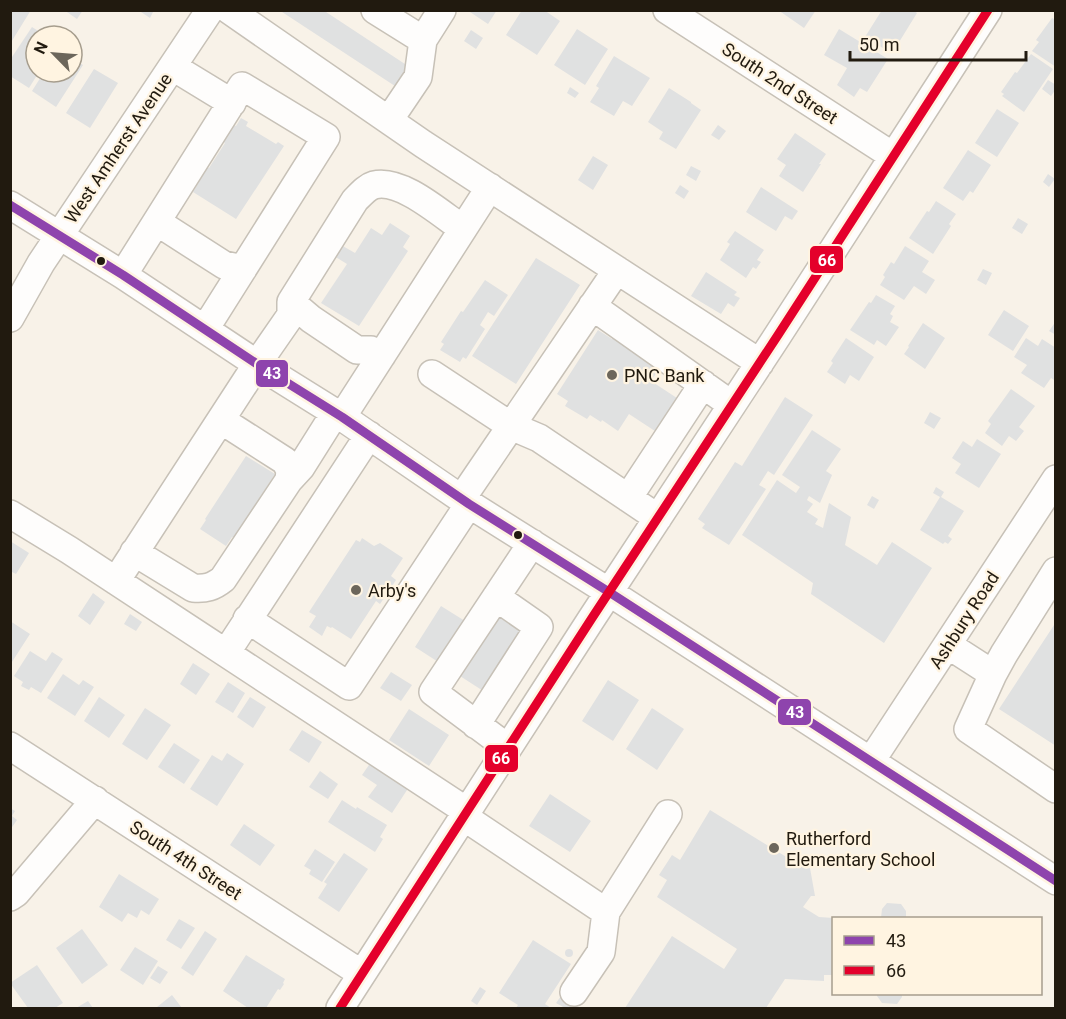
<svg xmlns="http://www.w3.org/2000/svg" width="1066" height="1019" font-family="Roboto,sans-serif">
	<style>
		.building { fill: #e0e1e1 }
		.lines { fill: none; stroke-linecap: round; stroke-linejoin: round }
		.minor-casing { stroke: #c7c1b7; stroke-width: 30 }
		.minor { stroke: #fefdfc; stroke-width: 27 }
		.bus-1-casing { stroke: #fff4e1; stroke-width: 14 }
		.bus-2-casing { stroke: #fff4e1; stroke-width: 14 }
		.bus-1 { stroke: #8e44ad; stroke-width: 9 }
		.bus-2 { stroke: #e4002b; stroke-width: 9 }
		.bus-dot { fill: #211a0f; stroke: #fff4e1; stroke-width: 2 }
		.poi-dot { fill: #6c665b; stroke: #fff4e1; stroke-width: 2 }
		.labels { text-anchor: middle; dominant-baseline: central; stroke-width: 4.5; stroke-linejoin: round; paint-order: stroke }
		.street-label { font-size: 18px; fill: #211a0f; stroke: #fff4e1 }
		.poi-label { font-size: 18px; fill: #211a0f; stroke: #fff4e1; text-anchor: start }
		.line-badge { stroke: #fff4e1; stroke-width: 2 }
		.badge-label { font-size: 16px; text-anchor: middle; font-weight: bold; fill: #fff }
	</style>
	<rect width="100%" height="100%" fill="#f8f2e8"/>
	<path class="building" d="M10 10H31L10 44Z
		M64 10H83L77 19Z
		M138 10H154L150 18Z
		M279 10H323L411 68 398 88Z
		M467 10H497L488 24Z
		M522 10H544L560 21 537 55 506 35Z
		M778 10H816L804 28Z
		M882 10H913L917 13 896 47H894L891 53 865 37Z
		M1052 18 1056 20V67L1032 51 1039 42 1036 40Z
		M32 27 46 36H36V72H39L29 88 10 76V60Z
		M577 29 608 49 585 85 554 65Z
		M839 29 888 59 867 92 860 88 854 97 837 85 847 68 824 55Z
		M471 30 483 38 476 49 464 41Z
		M1031 54 1053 69 1024 112 1002 96 1004 94 1001 92 1015 72 1017 73Z
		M614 56 650 78 632 106 623 101 614 116 590 102 599 88 596 86Z
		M72 58 83 65 56 107 32 91 44 72H72Z
		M94 69 118 83 90 128 66 113Z
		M1048 80 1056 85V89L1051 96 1042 89Z
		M570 87 579 93 575 98 567 93Z
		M669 88 691 102V103L701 110 676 149 659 139 663 132 648 122Z
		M997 109 1019 123 997 157 975 143Z
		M241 118 248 122 246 126 276 144 278 142 284 146 236 219 193 192 199 182 194 179 204 165 209 168 225 143 219 139 230 123 236 126Z
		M718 125 726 131 719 140 711 135Z
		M795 133 826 154 819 164H821L803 192 779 176 786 165 777 159Z
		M968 150 991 165 973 193 970 191 963 201 943 188Z
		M593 156 608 165 593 190 578 180Z
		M691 166 701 171 696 181 686 175Z
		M1048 174 1055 179 1049 187 1043 182Z
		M680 185 689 191 684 199 675 193Z
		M761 187 798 211 792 220 785 216 776 231 746 212Z
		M936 201 956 214 949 224 951 226 933 254 909 238 927 211 929 212Z
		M1018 218 1028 224 1022 234 1012 228Z
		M390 223 410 236 403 247 408 251 359 326 321 303 347 264 334 256 341 245 355 253 371 228 382 235Z
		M735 231 764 250 757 260 761 262 756 269 753 267 746 278 720 260 730 244 727 242Z
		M905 246 929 261 922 272 935 280 926 294 914 286 904 300 880 285 885 277 883 275 891 262 894 264Z
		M536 258 580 285 516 384 472 356Z
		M983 269 992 273 986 285 977 280Z
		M706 272 737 292 734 295 740 298 734 307 728 303 721 314 691 296Z
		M485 280 508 295 494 316 488 312 480 325 485 329 466 359 463 357 460 362 440 350 444 344 441 342 461 311 463 312Z
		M876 295 895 306 890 314 893 316 890 322 899 327 886 346 877 340 874 345 850 330 869 302 871 303Z
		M1004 310 1029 326 1013 351 988 335Z
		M1056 321V335L1049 331Z
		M923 323 945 338 925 369 904 354 909 347 908 346Z
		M598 330 612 339 613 337 626 344 625 347 659 369 651 381 683 402 661 435 629 414 618 431 602 420 601 422 590 415 587 419 565 406 568 401 557 394Z
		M846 338 874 357 859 381 850 375 845 384 827 372 833 363 831 361Z
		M1026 338 1038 346 1042 339 1056 348V377L1054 380 1051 378 1044 388 1021 373 1027 365 1014 357Z
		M1011 389 1035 406 1019 427 1024 431 1016 441 1009 436 1002 446 985 433 991 424 988 421Z
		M785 397 813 415 774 475 768 471 759 485 766 489 729 545 702 528 705 524 698 519 735 462 742 466Z
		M930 412 941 418 934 429 924 423Z
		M812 430 841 449 826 471 832 475 820 503 809 496 807 500 813 504 807 512 818 519 815 524 823 528 829 503 851 517 845 545 877 565 892 542 932 568 884 643 811 594 813 583 742 535 777 480 796 493 800 487 782 475Z
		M977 439 1001 454 979 488 955 473 961 464 952 458 963 441 972 447Z
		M246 456 275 474 234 538 232 537 226 546 200 529 206 520 205 519Z
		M936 487 944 492 941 497 964 511 948 536 952 539 948 544 945 542 943 544 920 530 940 497 933 493Z
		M872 496 879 500 874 509 867 505Z
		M362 538 374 546 380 543 403 558 391 576 396 580 380 604 376 601 351 639 332 627 331 628 327 626 322 636 309 627 316 616 309 612 356 540 360 542Z
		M10 541 29 553 16 574 10 571Z
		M93 593 105 602 90 625 78 616Z
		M441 606 473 626 446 667 415 647Z
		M130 614 142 622 136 631 124 624Z
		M499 617 530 637 491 696 460 676Z
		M10 621 30 634 10 665Z
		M1056 622V746L999 709Z
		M30 651 46 661 52 652 63 659 41 693 31 687 29 690 21 686 23 682 14 676Z
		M193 663 210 674 196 695 180 684Z
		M391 672 412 685 401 701 380 688Z
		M63 674 79 685 83 680 94 687 75 716 47 698Z
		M608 680 639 700 613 741 582 721Z
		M228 682 245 693 233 713 215 702Z
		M99 697 125 715 109 738 84 721Z
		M250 697 266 707 253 728 237 717Z
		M145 708 171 725 147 760 122 744Z
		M652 708 684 729 657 770 626 749Z
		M409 709 449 735 429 766 389 740Z
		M302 730 322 742 309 763 289 750Z
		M174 743 200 760 184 784 158 767Z
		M227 753 244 764 217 806 190 789 212 755 222 761Z
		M371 762 409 787 392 813 368 797 377 785 362 775Z
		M320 771 338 784 328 799 309 787Z
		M550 794 591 821 570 852 529 826Z
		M342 800 356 809 357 807 387 825 380 837 383 839 375 852 328 822Z
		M10 808 15 811 12 816 17 820 10 830Z
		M710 810 806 869 810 868 815 896H811L803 907 819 917 834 918V975H824V981L785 979 766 1008H625L672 936 724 969 737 949 657 897 667 880 659 875 672 855 680 860Z
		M244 824 275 845 260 866 230 845Z
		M315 849 335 862 322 882 309 874 311 870 304 866Z
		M344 853 368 869 339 912 318 898 327 884 324 882Z
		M119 874 159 899 149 915 141 910 137 918 128 913 122 922 99 907Z
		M887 903 901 904 906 911V918H881L882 909Z
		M179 919 195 928 181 949 166 940Z
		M82 929 108 965 82 984 56 948Z
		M205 931 217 939 193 976 181 968Z
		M533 940 571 964 545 1004 551 1008H516L518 1005 499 993Z
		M135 947 158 961 143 985 120 970Z
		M565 953a4 4 0 1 1 8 0a4 4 0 1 1-8 0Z
		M246 955 285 979 283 983 284 984 280 990 278 989 266 1008H248L223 991Z
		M37 965 63 1003 55 1008H28L10 983Z
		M158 966 168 972 160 984 150 978Z
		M480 987 486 991 477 1005 471 1001Z
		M877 994H902V997L897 1004 882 1003 877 996Z
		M172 995 182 1008H158L157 1007Z
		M561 996 580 1008H565L556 1003Z
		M88 1001 93 1008H76Z"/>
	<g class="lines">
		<defs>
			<path id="minor" d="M229 10 423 144 760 363
				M375 10 423 40 418 77 389 120
				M667 10 893 156
				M423 40 442 10
				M173 67 232 103
				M10 205 123 275 257 364 342 417 469 504 609 592 1056 881
				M157 222 224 265 243 269
				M123 275 242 86 326 137 205 329
				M291 302 311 319 357 350H371L382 355
				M592 306 732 405
				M10 318 41 263 210 10
				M432 374 511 426 539 438 658 518
				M342 417 490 187
				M289 480 301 467 335 413
				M462 498 617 270
				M628 498 703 384
				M10 514 69 550 468 812
				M134 552 193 588C206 589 213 587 223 579L289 480 290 470 285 461 221 420
				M1056 571 1004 654 993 674 968 729 1056 789
				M116 581 257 364 291 315V302L355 200C361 194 367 187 374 185 401 178 441 214 463 229
				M247 619 349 686 469 504
				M948 645 993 674
				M226 653 369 435
				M476 725 539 627 496 597
				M10 746 362 974
				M508 748 433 692 532 543
				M871 761 1056 479
				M464 817 606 912 668 814
				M10 897 16 893 95 800
				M574 992 601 952 606 912
				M340 1008 592 618 778 335 988 10"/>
		</defs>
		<use href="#minor" class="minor-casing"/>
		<use href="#minor" class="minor"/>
		<defs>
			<path id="bus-1" d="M10 205 123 275 257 364 342 417 469 504 609 592 1056 881"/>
			<path id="bus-2" d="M340 1008 592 618 778 335 988 10"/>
		</defs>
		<use href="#bus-1" class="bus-1-casing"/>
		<use href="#bus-2" class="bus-2-casing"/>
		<use href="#bus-1" class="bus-1"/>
		<use href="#bus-2" class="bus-2"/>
	</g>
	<g class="bus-dot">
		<circle cx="101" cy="261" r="5"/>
		<circle cx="518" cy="535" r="5"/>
	</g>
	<g class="poi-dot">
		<circle cx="612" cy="375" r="6"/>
		<circle cx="356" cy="590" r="6"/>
		<circle cx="774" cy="848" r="6"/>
	</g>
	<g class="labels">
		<g class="street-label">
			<text transform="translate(780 83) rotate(33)">South 2nd Street</text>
			<text transform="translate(118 148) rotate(-56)">West Amherst Avenue</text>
			<text transform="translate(964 620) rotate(-57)">Ashbury Road</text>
			<text transform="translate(186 860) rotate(33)">South 4th Street</text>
		</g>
		<g class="poi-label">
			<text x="624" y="375">PNC Bank</text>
			<text x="368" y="590">Arby's</text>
			<text x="786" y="838">Rutherford<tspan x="786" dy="21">Elementary School</tspan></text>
		</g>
	</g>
	<g class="line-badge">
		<rect x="809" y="245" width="35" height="29" rx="6" fill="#e4002b"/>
		<rect x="255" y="359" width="34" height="29" rx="6" fill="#8e44ad"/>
		<rect x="777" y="698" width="35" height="28" rx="6" fill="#8e44ad"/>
		<rect x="484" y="744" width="35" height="29" rx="6" fill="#e4002b"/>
	</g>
	<g class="badge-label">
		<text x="827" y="266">66</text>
		<text x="272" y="379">43</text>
		<text x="795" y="718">43</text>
		<text x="501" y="764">66</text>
	</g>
	<rect width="1066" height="1019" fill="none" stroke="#211a0f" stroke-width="24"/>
	<rect x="832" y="917" width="210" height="78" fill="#fff4e1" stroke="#a69d8d" stroke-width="1.5"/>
	<rect x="844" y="936" width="30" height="9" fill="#8e44ad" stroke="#a69d8d" stroke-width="1.5"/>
	<text x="886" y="947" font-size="18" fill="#211a0f">43</text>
	<rect x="844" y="966" width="30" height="9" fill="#e4002b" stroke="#a69d8d" stroke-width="1.5"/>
	<text x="886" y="977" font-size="18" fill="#211a0f">66</text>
	<g transform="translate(54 54) rotate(295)"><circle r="28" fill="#fff4e1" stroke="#a69d8d" stroke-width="1.5"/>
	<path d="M0-4.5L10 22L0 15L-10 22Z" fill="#6c665b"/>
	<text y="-9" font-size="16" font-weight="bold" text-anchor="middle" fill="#211a0f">N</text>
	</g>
	<path d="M850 51v9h176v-9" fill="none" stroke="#211a0f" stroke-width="3"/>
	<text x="859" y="51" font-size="18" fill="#211a0f" stroke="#fff4e1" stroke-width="4.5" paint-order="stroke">50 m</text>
</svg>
